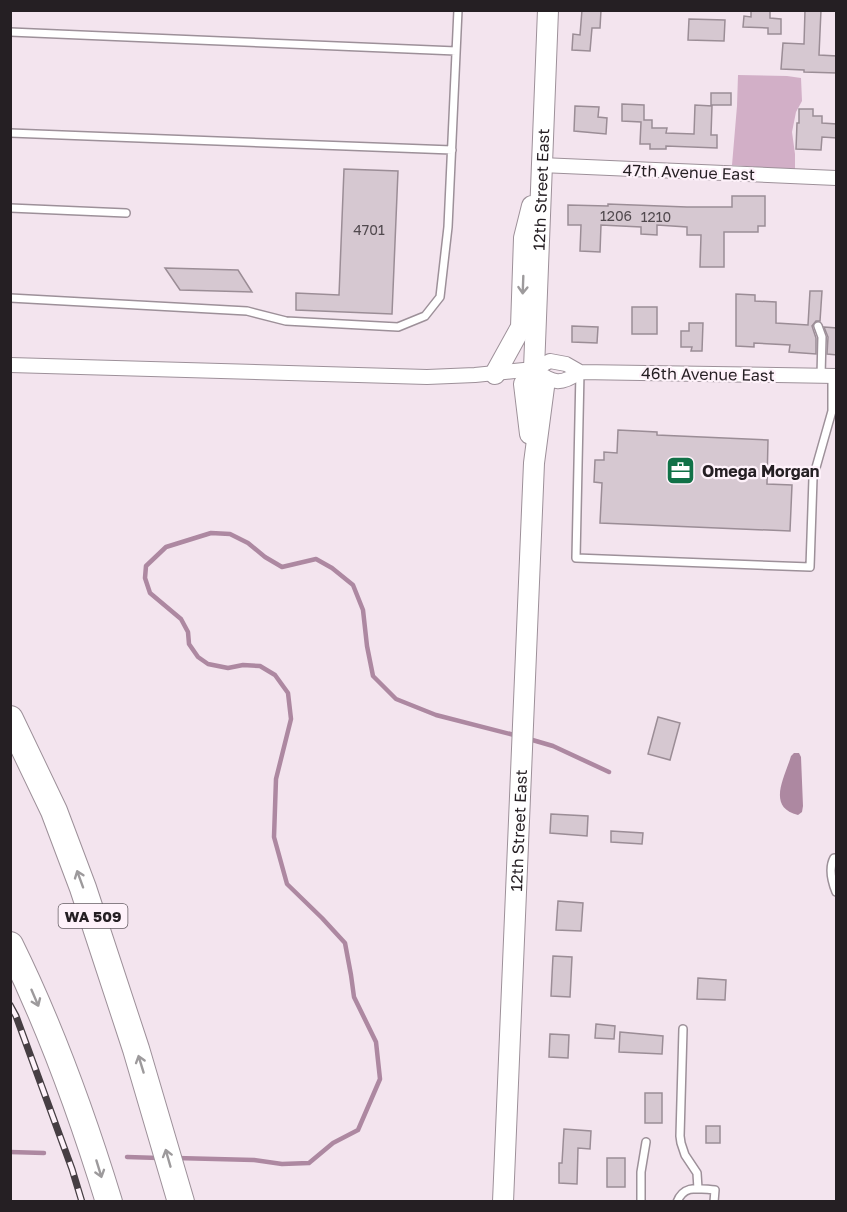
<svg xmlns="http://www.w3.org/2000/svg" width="847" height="1212" font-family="'Golos Text',sans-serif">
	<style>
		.green { fill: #d2afc7 }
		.water { fill: #ad88a1 }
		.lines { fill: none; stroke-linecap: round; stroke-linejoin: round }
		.stream { stroke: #ad88a1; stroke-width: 4.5 }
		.building { fill: #d6c8d1; stroke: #9b8d96; stroke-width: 1.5 }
		.lane-casing { stroke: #9d9099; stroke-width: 10 }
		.street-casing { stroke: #9d9099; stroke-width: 16 }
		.secondary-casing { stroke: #9d9099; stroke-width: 22 }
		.highway-casing { stroke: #9d9099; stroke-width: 28 }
		.lane { stroke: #fff; stroke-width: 7 }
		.street { stroke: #fff; stroke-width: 14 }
		.secondary { stroke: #fff; stroke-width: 20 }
		.highway { stroke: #fff; stroke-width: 26 }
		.rail-casing { stroke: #463e43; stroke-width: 7 }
		.rail { stroke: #fef2fa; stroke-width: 4.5; stroke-dasharray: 14; stroke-linecap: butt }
		.oneway { stroke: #9d9a9c }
		.labels { text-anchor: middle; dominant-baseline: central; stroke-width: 4.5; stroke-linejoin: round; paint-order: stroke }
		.number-label { font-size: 14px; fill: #51494e }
		.shield { fill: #fef2fa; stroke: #665e64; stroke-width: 1.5 }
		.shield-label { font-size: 15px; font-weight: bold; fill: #251f23 }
		.street-label { font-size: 16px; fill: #251f23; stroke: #fef2fa }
		.poi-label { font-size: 16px; font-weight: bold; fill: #251f23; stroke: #fef2fa; text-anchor: start }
	</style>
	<rect width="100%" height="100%" fill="#f3e4ee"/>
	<path class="green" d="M738 75 787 76 801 78 802 101 796 112 792 132 795 154V170L732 165 737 106Z"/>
	<path class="water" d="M794 753H799L801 757 803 806 802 812 798 815C766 807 785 777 791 756Z"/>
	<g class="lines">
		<path class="stream" d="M529 739 553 746 609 772
			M10 1152 44 1153
			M127 1157 159 1158
			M176 1158 254 1160 282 1164 309 1163 333 1143 358 1130 380 1079 376 1042 354 997 351 975 345 943 322 918 287 884 274 837 276 779 291 719 288 693 275 675 260 666 243 665 228 668 208 664 198 657 189 644 188 632 181 619 150 593 145 578 146 566 166 547 211 533 230 534 248 543 265 557 282 567 316 559 332 568 353 585 363 610 367 646 373 676 396 699 436 715 518 736"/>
	</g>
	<path class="building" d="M582 10H601L600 28H592L590 51 572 50 573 34 580 35Z
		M751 10H770V18L781 19V34H768V28L743 27 744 16 751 17Z
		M805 10H821L819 55 837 56V73L804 72V70L781 69 783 43 804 44Z
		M689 19 725 20 724 41 688 40Z
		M711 93H731V105H711Z
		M622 104 644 105V120H652V128H667L666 133 694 134 695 105 712 106 711 135H717V148L666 146V149H650V144H640L641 122 622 121Z
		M575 106 599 107 598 117 607 118 606 134 574 131Z
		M799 109H813V116H822V123L837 124V138L822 137 821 150 796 149 797 123H799Z
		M344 169 398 171 392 314 296 310V293L339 295Z
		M732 196H765V226H758V232H724V267H700L701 235H687V227L657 225V235L641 234V227L601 225 600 252 580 251 581 225H568V205L608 206V204L687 207H732Z
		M165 268 238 270 252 292 180 290Z
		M810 291H822L820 321H816L812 326 816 338V354L789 352 790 345 754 343V347L736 346V294L755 295V301L776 302V323L808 325Z
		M632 307H657V334H632Z
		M689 323H703L702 351H691L692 347H681V331H689Z
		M572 326 598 327 597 343 572 342Z
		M824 327 837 328V355L827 354 828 337Z
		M618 430 657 432V435L768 440 767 484 792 485 790 531 600 523 602 483 594 482 595 460H604V452L617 453Z
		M658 717 680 723 670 760 648 754Z
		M551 814 588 816 587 836 550 833Z
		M611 831 643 833 642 844 611 842Z
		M558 901 583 903 581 931 556 930Z
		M553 956 572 957 570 997 551 996Z
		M698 978 726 980 725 1000 697 999Z
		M596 1024 615 1026 614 1039 595 1038Z
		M620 1032 663 1036 662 1054 619 1052Z
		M550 1034 569 1035 568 1058 549 1057Z
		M645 1093H662V1123H645Z
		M706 1126H720V1143H706Z
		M564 1129 591 1131 590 1149 578 1148 577 1184 559 1183V1163H562Z
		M607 1158H625V1187H607Z"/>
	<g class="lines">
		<defs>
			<path id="lane" d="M10 32 456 51
				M10 133 452 150
				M10 208 126 213
				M10 298 247 311 286 321 398 327 425 316 440 297 448 227 458 10
				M818 326 822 337 821 376
				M580 372 576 558 810 567 813 478 832 411V376
				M836 858H834C828 869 832 882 836 892
				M683 1029 680 1136 681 1143 685 1155 697 1173 698 1189
				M641 1202V1172L646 1142
				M677 1202C684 1184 699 1189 715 1190L714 1202"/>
			<path id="street" d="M541 165 836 178
				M10 365 427 377 475 375 534 369 550 361 566 364 580 372 836 376
				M536 371C554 384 561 385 580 372"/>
			<g id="secondary">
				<path d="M495 374 521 327 524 238 532 206"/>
				<path id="s1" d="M530 434 524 384 534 369 548 10"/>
				<path id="s2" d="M503 1202 534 463 544 387 534 369"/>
			</g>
			<path id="highway" d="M10 719 54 811 83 888 136 1049 181 1202
				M10 945C51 1028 82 1114 109 1202"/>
		</defs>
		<use href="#lane" class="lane-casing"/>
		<use href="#street" class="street-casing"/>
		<use href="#secondary" class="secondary-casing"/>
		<use href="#highway" class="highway-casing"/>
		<use href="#lane" class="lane"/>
		<use href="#street" class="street"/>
		<use href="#secondary" class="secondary"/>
		<use href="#highway" class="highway"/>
		<defs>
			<path id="rail" d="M10 1005 16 1016 72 1169 82 1202"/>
		</defs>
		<use href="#rail" class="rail-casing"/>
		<use href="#rail" class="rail"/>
	</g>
	<defs><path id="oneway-shaft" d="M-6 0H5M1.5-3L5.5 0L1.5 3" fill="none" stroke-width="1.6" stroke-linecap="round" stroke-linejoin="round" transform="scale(1.5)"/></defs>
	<g class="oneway">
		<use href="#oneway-shaft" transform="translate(523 285) rotate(92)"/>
		<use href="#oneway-shaft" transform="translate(80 879) rotate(-110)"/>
		<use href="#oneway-shaft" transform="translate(35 998) rotate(67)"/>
		<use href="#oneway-shaft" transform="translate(141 1064) rotate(-107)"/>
		<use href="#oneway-shaft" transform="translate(168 1158) rotate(-106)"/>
		<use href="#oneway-shaft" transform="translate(99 1169) rotate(73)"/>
	</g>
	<defs>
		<symbol id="office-square" viewBox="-11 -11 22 22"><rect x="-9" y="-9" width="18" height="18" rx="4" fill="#117147" stroke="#fef2fa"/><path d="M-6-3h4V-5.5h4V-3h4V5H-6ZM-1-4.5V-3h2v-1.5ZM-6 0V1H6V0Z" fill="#fff"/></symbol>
	</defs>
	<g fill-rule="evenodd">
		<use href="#office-square" x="664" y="454" width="33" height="33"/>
	</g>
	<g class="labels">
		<g class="number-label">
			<text x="616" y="215">1206</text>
			<text x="656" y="216">1210</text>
			<text x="369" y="229">4701</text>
		</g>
		<rect class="shield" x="58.5" y="904" width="69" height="24" rx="4.5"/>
		<g class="shield-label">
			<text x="93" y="916">WA 509</text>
		</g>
		<g class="street-label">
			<text transform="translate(689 172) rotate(2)">47th Avenue East</text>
			<text stroke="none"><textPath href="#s1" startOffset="248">12th Street East</textPath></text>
			<text transform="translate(708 374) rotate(1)">46th Avenue East</text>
			<text stroke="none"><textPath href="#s2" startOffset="372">12th Street East</textPath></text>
		</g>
		<g class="poi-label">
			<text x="702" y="471">Omega Morgan</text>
		</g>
	</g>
	<rect width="847" height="1212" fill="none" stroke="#251f23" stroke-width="24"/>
</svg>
